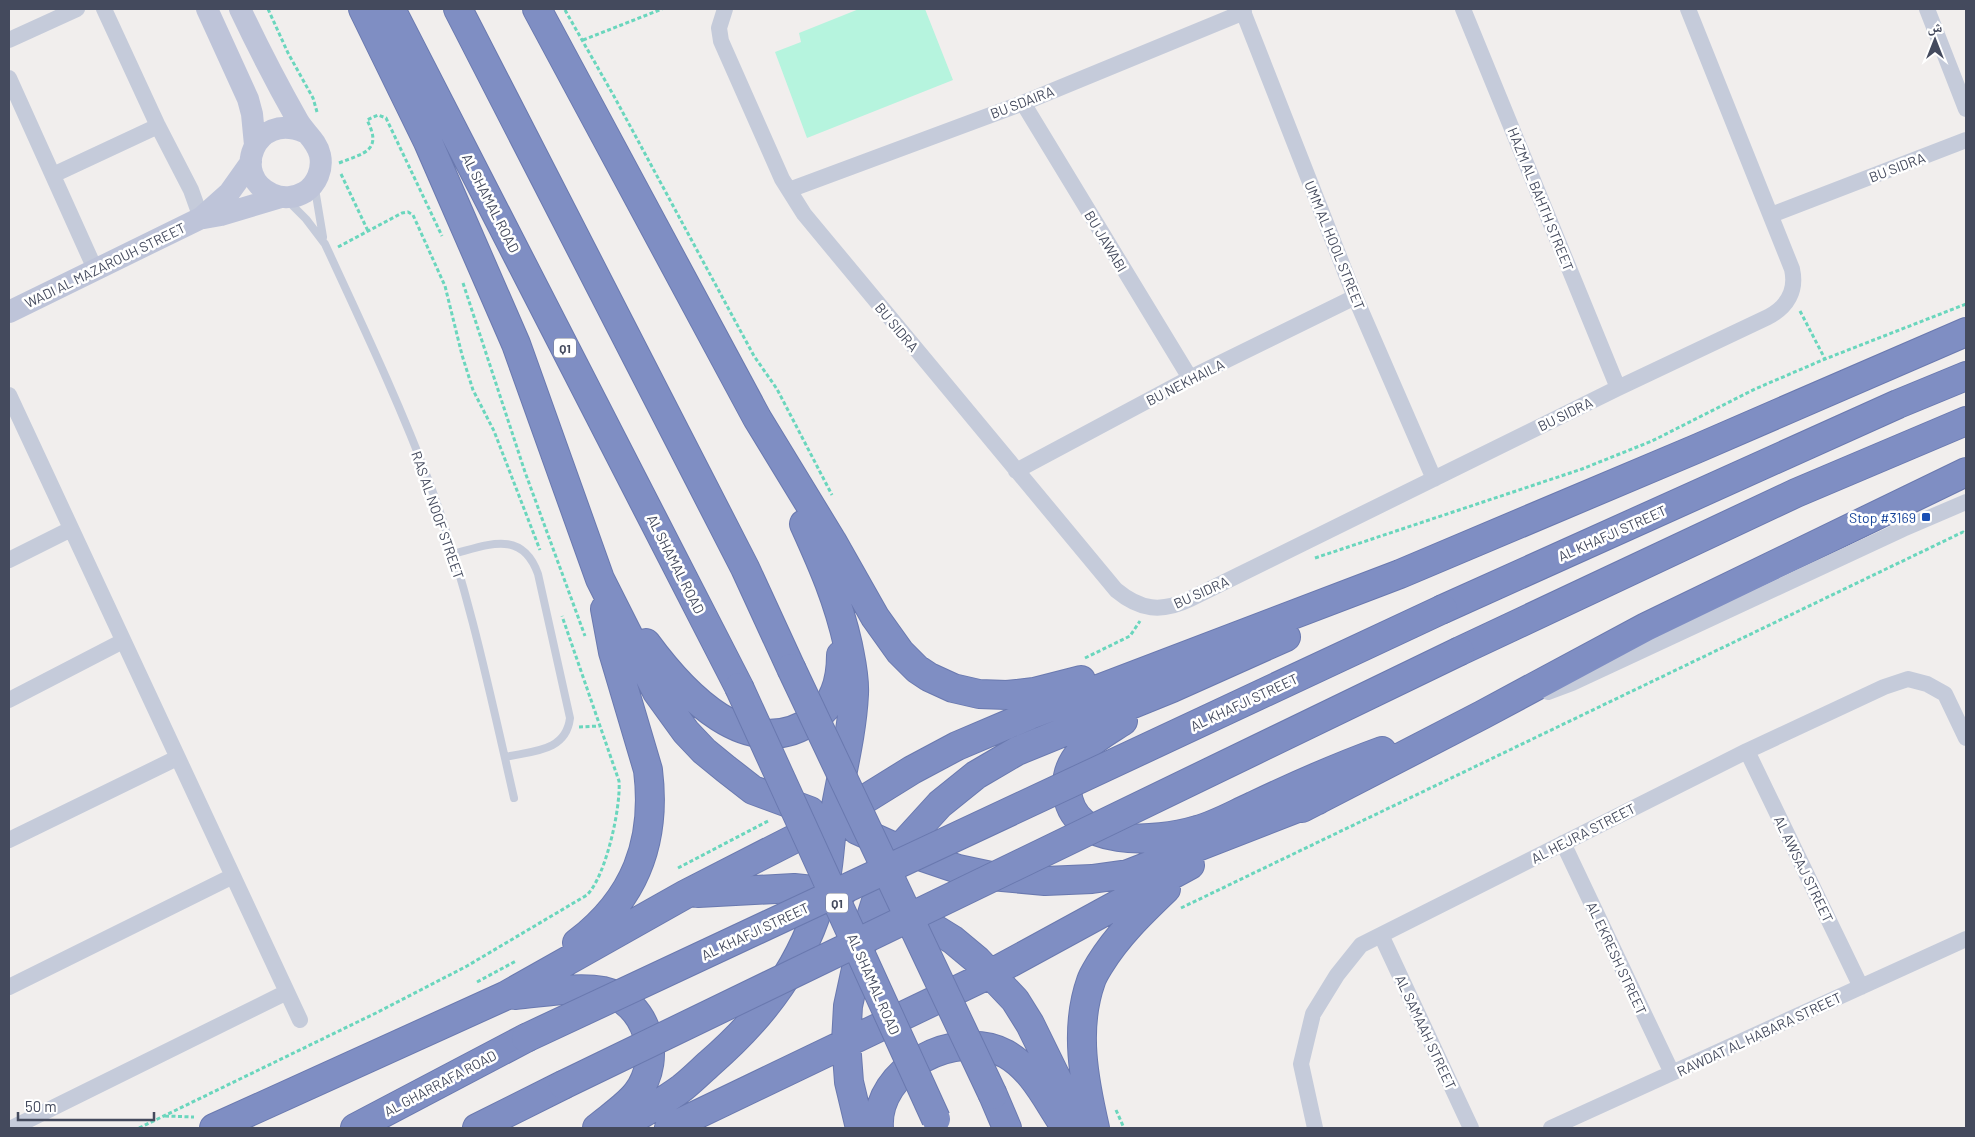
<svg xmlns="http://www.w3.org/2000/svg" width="1975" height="1137" font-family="Barlow,'Noto Naskh Arabic',sans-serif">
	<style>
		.green { fill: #b6f4de }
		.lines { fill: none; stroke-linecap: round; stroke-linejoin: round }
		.highway-casing { stroke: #6a79af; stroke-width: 30 }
		.path { stroke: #6ad6bd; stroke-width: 3; stroke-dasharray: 4 2.5; stroke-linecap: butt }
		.lane { stroke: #c5cbda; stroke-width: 8 }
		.street { stroke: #c5cbda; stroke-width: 16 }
		.secondary { stroke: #bec4d9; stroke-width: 22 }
		.highway { stroke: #7f8ec3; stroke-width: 28 }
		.highway-bridge-casing { stroke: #6a79af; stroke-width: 30; stroke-linecap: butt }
		.highway-bridge { stroke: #7f8ec3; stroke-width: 28 }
		.transit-dot { fill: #1a4fb4; stroke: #fff; stroke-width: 2 }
		.labels { text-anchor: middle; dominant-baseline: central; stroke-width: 5; stroke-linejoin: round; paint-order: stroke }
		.shield { fill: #fff; stroke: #7c808e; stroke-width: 1 }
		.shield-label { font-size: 12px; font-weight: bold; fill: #444a5d }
		.street-label { font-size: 14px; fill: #444a5d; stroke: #fff }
		.transit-label { font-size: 14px; fill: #164399; stroke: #fff; text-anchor: end }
	</style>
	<rect width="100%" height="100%" fill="#f1eeed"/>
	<path class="green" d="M859 9H925L953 80 807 138 775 52 801 42 799 33Z"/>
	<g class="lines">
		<defs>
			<path id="highway" d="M363 9 428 142 516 344 600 579 657 692 686 732 704 751 726 769 753 790 810 811
				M391 9 739 687
				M458 9 745 568 791 668
				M537 9 757 418 832 541 875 617 900 652 917 669 929 677 953 688 979 694 1007 695 1034 692 1081 680
				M1443 609 1898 404 1966 376
				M646 643C682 692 749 766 814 719 835 704 841 679 841 655
				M1460 651 1796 493 1966 421
				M1123 721C1097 738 1065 753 1067 790 1071 850 1157 842 1197 830 1216 825 1235 814 1253 806 1295 786 1338 767 1382 751
				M1302 808 1482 715 1646 627 1966 472
				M857 830 899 849 958 869 991 876 1045 881 1092 879 1128 874 1318 800
				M698 893 794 888 842 893
				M895 909 919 919 953 940 977 960 1015 1000 1030 1024 1081 1128
				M577 943C635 899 657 842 648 770L613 652 605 609
				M515 995C541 993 577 986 603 991 647 1001 664 1058 637 1093 627 1106 610 1117 597 1128
				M993 1095 1007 1128
				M214 1128 505 996 686 894 833 819 912 770 957 746 1030 715 1400 574 1696 449 1966 332
				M355 1128 526 1038
				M477 1128 563 1085
				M618 1128C639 1115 662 1103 682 1088 692 1080 701 1071 710 1063 765 1015 804 963 823 892 830 868 829 842 834 817 841 776 852 735 854 694 855 677 851 661 848 645 838 600 823 566 804 524
				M669 1128 990 974 1190 865
				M860 1128 849 1082 846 1042 848 1006 859 955 876 901 899 849 940 804 976 775 1017 751 1172 688 1286 637
				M879 1128C875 1069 956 1027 1006 1054 1031 1068 1045 1096 1060 1119
				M1095 1128C1084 1080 1074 1029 1091 981 1093 975 1097 969 1100 964 1118 935 1141 913 1166 889"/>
		</defs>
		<use href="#highway" class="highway-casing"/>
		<path class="path" d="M268 9 288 53 313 98 317 112
			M565 10 615 98 754 356 777 389 832 495
			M583 40 662 9
			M339 163C364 153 383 151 367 120L378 115 386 118 442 236
			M341 174 368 231
			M338 247 402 213 408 212 413 215 445 286 462 355 473 390 494 431 540 550
			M463 283 525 472 585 636
			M1800 311 1825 359
			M1315 558 1582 469 1652 441 1755 389 1825 359 1966 304
			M1085 658 1130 636 1140 621
			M579 727 599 726
			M678 868 770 820
			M1181 908 1963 532 1966 534
			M477 982 516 961
			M1116 1110 1124 1128
			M165 1116 194 1117
			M139 1128 376 1013 467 966 587 895C606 876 621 807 619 781L562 616"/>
		<path class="lane" d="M315 189 323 237
			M289 202 306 219 325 244C362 324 400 404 431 487 468 587 490 693 514 798
			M453 554C488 545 522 529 538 574L570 718C566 752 532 751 505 757"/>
		<path class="street" d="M104 9 158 126 191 190 201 218
			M725 9 719 28 721 41 782 179 804 214 1116 590C1140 610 1161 613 1190 599L1618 388 1768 317C1787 307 1797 291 1792 269L1688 9
			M1242 9 1355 297 1434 479
			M1463 9 1618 388
			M1927 9 1966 109
			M9 40 77 9
			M9 78 95 269
			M1023 103 1190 378
			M53 175 158 126
			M789 190 1023 103 1244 12
			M1771 215 1966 140
			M9 395 300 1020
			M1016 471 1190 378 1355 297
			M9 560 71 529
			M1548 692 1572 683 1903 529 1966 502
			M9 700 123 641
			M1747 751 1861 987
			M9 840 177 758
			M1563 843 1672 1073
			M1381 935 1471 1128
			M9 987 233 876
			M12 1128 287 992
			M1315 1128 1301 1064 1313 1014 1337 975 1361 945 1747 751 1884 687 1908 679 1927 684 1945 694 1966 738
			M1551 1128 1966 939"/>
		<path class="secondary" d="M207 9 248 99 252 114 255 145
			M240 9C258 47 277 84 298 121 305 133 317 141 320 155 323 169 317 184 305 192 295 198 282 199 272 194 230 176 255 111 304 132
			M204 218 221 215 281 197
			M9 312 201 218 229 193 251 162"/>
		<use href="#highway" class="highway"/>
		<defs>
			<path id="highway-bridge" d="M791 668 993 1095
				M739 687 936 1119
				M526 1038 1443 609
				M563 1085 1460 651"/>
		</defs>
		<use href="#highway-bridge" class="highway-bridge-casing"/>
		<use href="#highway-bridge" class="highway-bridge"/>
	</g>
	<rect class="transit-dot" x="1921" y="512" width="10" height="10" rx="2.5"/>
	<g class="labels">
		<g class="shield">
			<rect x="554" y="338.5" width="22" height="19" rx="4"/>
			<rect x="826" y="893.5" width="22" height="19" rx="4"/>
		</g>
		<g class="shield-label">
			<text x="565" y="348">Q1</text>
			<text x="837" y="903">Q1</text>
		</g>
		<g class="street-label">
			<text transform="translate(1022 102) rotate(-21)">BU SDAIRA</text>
			<text transform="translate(1897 167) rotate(-21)">BU SIDRA</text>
			<text transform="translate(1541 199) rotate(68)">HAZM AL BAHTH STREET</text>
			<text transform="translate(491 203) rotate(63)">AL SHAMAL ROAD</text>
			<text transform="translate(1106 241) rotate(59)">BU JAWABI</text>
			<text transform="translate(1335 245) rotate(68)">UMM AL HOOL STREET</text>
			<text transform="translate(105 265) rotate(-26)">WADI AL MAZAROUH STREET</text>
			<text transform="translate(897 327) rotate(50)">BU SIDRA</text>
			<text transform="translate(1185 382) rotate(-27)">BU NEKHAILA</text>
			<text transform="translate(1565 414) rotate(-26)">BU SIDRA</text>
			<text transform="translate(438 515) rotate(71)">RAS AL NOOF STREET</text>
			<text transform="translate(1612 533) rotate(-24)">AL KHAFJI STREET</text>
			<text transform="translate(676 564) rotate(63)">AL SHAMAL ROAD</text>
			<text transform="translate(1201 592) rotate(-24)">BU SIDRA</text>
			<text transform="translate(1244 702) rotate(-25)">AL KHAFJI STREET</text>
			<text transform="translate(1583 833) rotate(-27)">AL HEJRA STREET</text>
			<text transform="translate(1804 869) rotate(64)">AL AWSAJ STREET</text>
			<text transform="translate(755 931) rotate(-25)">AL KHAFJI STREET</text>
			<text transform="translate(1617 958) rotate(65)">AL EKRESH STREET</text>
			<text transform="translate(874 984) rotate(66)">AL SHAMAL ROAD</text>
			<text transform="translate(1426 1032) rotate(65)">AL SAMAAH STREET</text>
			<text transform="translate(1759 1034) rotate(-25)">RAWDAT AL HABARA STREET</text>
			<text transform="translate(440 1083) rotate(-28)">AL GHARRAFA ROAD</text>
		</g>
		<g class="transit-label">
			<text x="1916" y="517">Stop #3169</text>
		</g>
	</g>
	<rect width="1975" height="1137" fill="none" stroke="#444a5d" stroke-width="20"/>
	<g transform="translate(1935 40)" stroke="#ffffff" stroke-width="4" paint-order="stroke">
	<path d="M0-4L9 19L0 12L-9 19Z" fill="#444a5d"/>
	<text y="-8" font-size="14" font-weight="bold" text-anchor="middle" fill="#444a5d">ش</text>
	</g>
	<path d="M18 1112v8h136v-8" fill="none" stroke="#444a5d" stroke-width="2.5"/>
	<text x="25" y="1112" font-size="15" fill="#444a5d" stroke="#ffffff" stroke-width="4" paint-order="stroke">50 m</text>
</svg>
